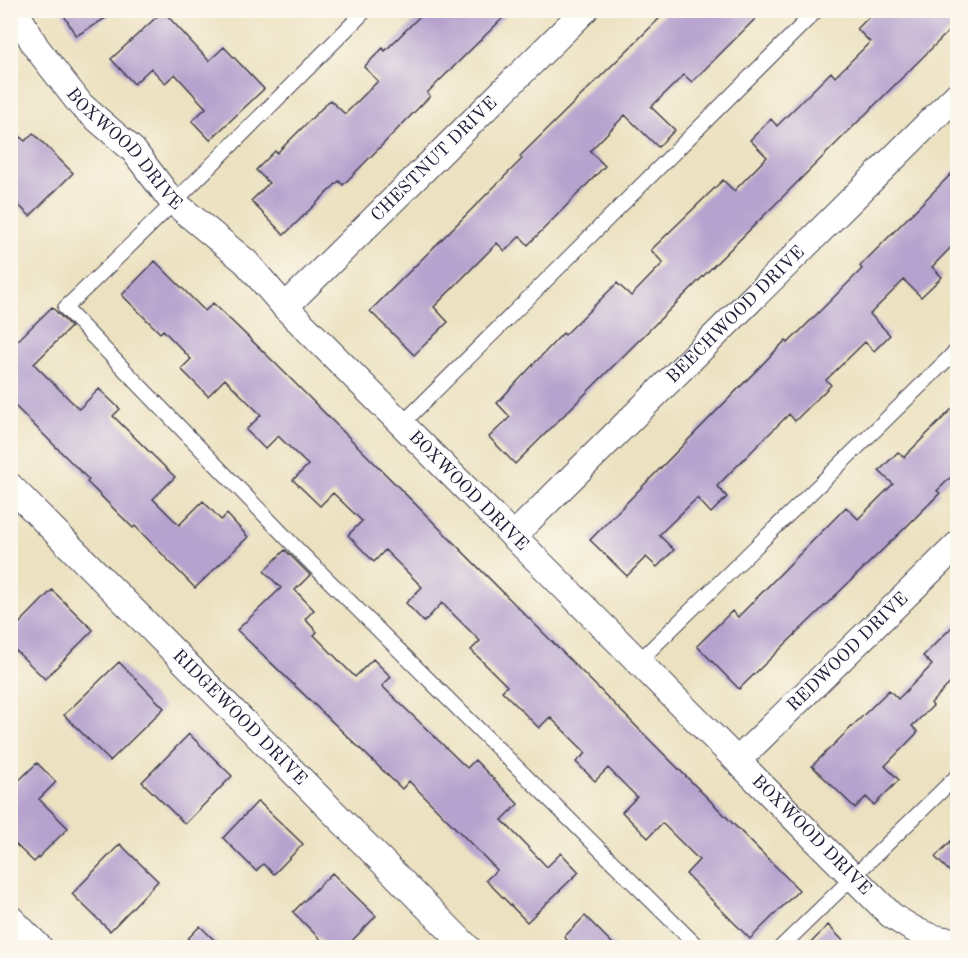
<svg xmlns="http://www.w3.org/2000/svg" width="968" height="958" font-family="'Old Standard TT',serif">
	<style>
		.building { fill: #b6a2ce }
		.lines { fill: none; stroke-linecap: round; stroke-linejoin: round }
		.lane-casing { stroke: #403f4f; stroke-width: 16 }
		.street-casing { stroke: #403f4f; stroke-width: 28 }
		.lane { stroke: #fff; stroke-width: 14 }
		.street { stroke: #fff; stroke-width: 26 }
		.labels { text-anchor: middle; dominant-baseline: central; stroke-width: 4.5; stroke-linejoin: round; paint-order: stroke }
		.street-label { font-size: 18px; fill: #22223b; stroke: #fbf7ec }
	</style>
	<rect width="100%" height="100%" fill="#fbf7ec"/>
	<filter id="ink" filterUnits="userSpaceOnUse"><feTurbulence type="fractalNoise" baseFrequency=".0167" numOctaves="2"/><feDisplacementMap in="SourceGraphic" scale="12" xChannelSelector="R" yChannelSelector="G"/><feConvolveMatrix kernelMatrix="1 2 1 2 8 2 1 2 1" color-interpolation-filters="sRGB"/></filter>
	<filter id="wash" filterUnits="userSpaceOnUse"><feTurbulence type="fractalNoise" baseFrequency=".008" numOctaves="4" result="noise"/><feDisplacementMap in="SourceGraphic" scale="24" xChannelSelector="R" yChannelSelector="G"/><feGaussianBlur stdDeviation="1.35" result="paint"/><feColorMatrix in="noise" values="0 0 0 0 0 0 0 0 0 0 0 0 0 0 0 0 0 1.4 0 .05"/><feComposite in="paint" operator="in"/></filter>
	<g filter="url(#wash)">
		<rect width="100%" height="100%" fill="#ece1c0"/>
		<g id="blocks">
			<path class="building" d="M61 10H119L76 36Z
				M426 10H511L427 93 430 96 343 185 339 181 284 235 251 201 269 183 256 170 275 151 277 153 330 100 345 114 378 81 364 67 383 48 385 51Z
				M668 10H764L692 82 684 75 651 107 675 130 658 147 625 115 590 151 605 166 528 245 520 236 505 251 497 243 434 307 448 322 414 355 370 311 522 159 520 156Z
				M876 10H957V23L515 464 489 437 510 417 497 403 563 333 565 335 617 283 631 296 663 263 651 250 723 180 734 191 767 157 750 140 771 119 777 126 831 72 835 77 870 42 857 29Z
				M163 11 209 61 224 47 264 89 210 140 192 121 206 108 175 74 165 83 151 68 134 84 111 59Z
				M10 127 25 141 33 133 73 173 30 216 10 197Z
				M957 168V241L932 267 942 277 921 297 904 280 870 314 890 335 874 351 865 342 826 380 831 385 795 421 789 414 717 486 727 497 711 513 697 498 659 535 674 550 657 567 646 557 627 576 590 540 786 340 788 343 862 269 860 266Z
				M155 261 205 311 213 303 275 363 799 890 750 939 686 874 699 860 662 823 648 838 622 812 637 797 608 768 595 781 576 762 586 753 550 717 539 728 502 691 507 686 471 650 480 641 442 603 424 622 406 603 422 587 385 550 374 562 348 535 362 521 333 493 320 506 293 480 308 465 278 436 265 449 246 430 261 415 225 379 208 396 181 369 191 359 163 330 160 333 122 295Z
				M52 307 71 327 34 364 79 409 99 389 120 409 113 416 175 477 153 499 179 525 203 501 221 520 227 514 248 537 195 588 135 526 133 528 87 482 89 480 10 401V348Z
				M957 404V471L937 491 940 493 904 529 739 689 697 646 732 611 738 617 846 507 858 519 893 484 879 471 898 452 904 457Z
				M285 550 310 575 295 590 314 610 305 619 317 632 314 635 355 677 373 659 391 677 382 686 467 768 475 760 518 804 502 820 547 867 561 853 579 872 527 922 486 880 497 870 409 781 402 789 237 630 281 588 264 571Z
				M52 590 93 630 45 679 10 645V633Z
				M957 622V676L931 703 933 706 912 726 918 732 885 766 899 780 874 805 866 797 855 808 812 766 889 690 898 699 932 665 923 656Z
				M119 662 164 708 110 761 64 715Z
				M189 734 232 776 185 824 142 782Z
				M37 763 56 782 39 799 68 828 34 862 10 839V789Z
				M258 801 303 844 274 874 263 864 256 871 223 838Z
				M957 835V879L935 857Z
				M120 844 158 881 110 931 72 894Z
				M332 873 376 916 345 948H329L293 912Z
				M585 916 617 948H575L564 937Z
				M828 925 850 948H806Z
				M200 926 222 948H179Z"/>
		</g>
	</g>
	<g filter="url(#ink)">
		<use href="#blocks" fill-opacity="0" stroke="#403f4f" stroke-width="1.5"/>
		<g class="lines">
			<defs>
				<path id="lane" d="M366 10C266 110 168 211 65 308L302 554 699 948
					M402 424 817 10
					M639 661 958 349
					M780 948 958 775"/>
				<g id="street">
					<path id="s1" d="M15 10 36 47 81 105 133 150 171 200 246 262 285 307 891 915C910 928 933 943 958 940"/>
					<path id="s2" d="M285 307 585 10"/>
					<path id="s3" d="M10 486 468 948"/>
					<path id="s4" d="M513 536 958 94"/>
					<path id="s5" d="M738 760 958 544"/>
					<path d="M10 918 40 948"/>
				</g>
			</defs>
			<use href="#lane" class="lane-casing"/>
			<use href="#street" class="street-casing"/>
			<use href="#lane" class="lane"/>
			<use href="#street" class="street"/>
		</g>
	</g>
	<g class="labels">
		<g class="street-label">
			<text stroke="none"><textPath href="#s1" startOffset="178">BOXWOOD DRIVE</textPath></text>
			<text stroke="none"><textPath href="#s2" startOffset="210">CHESTNUT DRIVE</textPath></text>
			<text stroke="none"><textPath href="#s4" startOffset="314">BEECHWOOD DRIVE</textPath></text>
			<text stroke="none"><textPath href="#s1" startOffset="664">BOXWOOD DRIVE</textPath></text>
			<text stroke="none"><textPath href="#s5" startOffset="154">REDWOOD DRIVE</textPath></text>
			<text stroke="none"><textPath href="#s3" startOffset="326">RIDGEWOOD DRIVE</textPath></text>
			<text stroke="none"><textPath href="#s1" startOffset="1150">BOXWOOD DRIVE</textPath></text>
		</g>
	</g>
	<rect width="968" height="958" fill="none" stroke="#fbf7ec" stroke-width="36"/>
</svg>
